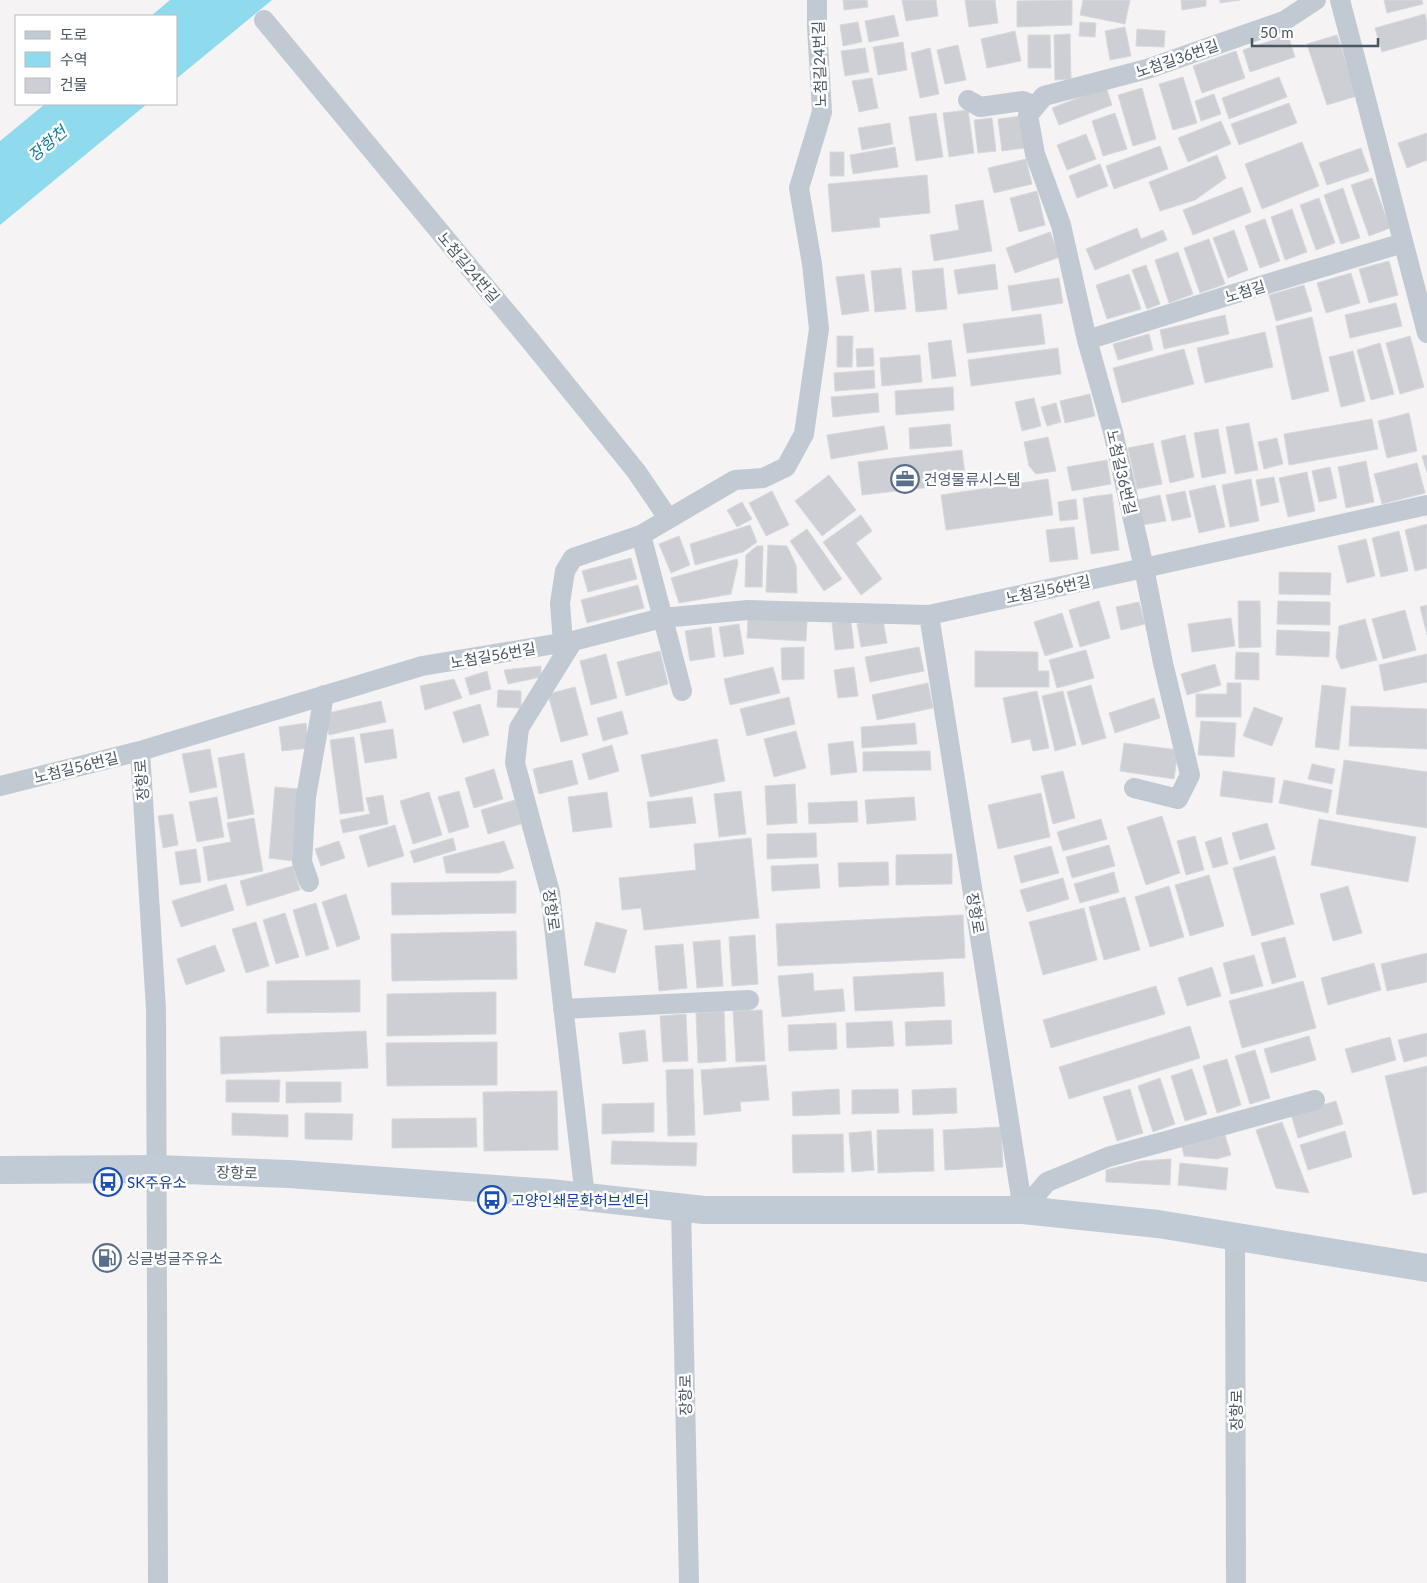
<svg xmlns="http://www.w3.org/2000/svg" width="1427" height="1583" font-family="Lato,'Noto Sans KR',sans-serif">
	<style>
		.water { fill: #90daee }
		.building { fill: #cdcfd5; stroke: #d7d9de }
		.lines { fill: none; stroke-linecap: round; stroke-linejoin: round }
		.minor { stroke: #c1cad2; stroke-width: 20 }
		.secondary { stroke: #c1cbd6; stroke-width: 28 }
		.labels { text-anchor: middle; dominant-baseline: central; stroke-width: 5; stroke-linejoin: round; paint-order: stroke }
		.street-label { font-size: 15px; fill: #4a5661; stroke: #fff }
		.service-label { font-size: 15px; fill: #4e5e75; stroke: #fff; text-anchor: start }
		.transit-label { font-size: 15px; fill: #164399; stroke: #fff; text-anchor: start }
		.water-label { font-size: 16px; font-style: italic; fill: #0c7c9b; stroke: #fff }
	</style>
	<rect width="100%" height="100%" fill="#f5f3f3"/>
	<path class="water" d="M170 0H272L176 79V16H151Z
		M45 104H147L0 225V141Z"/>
	<path class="building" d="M843 0H867L868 7 844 10Z
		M902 0H936L938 16 906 21Z
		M965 0H995L998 23 969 27Z
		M1072 0V25L1017 27V1Z
		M1083 0H1130L1125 24 1080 15Z
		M1181 0H1206V6L1182 10Z
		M1220 0H1240L1220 3Z
		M1384 0H1422L1423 4 1387 13Z
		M1425 14 1427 22V39L1382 52 1375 28Z
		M894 15 899 36 869 42 865 21Z
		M858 22 862 42 843 46 840 25Z
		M1080 22 1096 23 1095 37 1079 36Z
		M1125 27 1131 56 1110 60 1105 31Z
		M1137 29 1165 31 1164 47 1136 46Z
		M1015 31 1021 61 987 68 981 39Z
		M1070 34 1071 79 1055 80 1054 35Z
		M1028 35H1050L1051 68H1028Z
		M1288 35 1295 57 1250 72 1243 50Z
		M1337 35 1357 96 1327 105 1307 44Z
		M903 42 907 70 878 75 873 47Z
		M958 45 966 80 945 84 937 50Z
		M865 48 869 72 845 76 841 51Z
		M930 48 939 94 920 98 911 53Z
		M1236 51 1245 78 1202 93 1193 66Z
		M1183 77 1197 123 1173 130 1159 84Z
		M1279 77 1287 97 1229 119 1222 98Z
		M872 78 878 108 859 112 852 81Z
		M1106 87 1112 105 1059 125 1052 108Z
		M1142 88 1156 139 1133 146 1118 95Z
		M1214 94 1221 114 1201 121 1195 101Z
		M1289 103 1297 123 1239 145 1231 124Z
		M968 110 974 153 949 157 943 113Z
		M936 113 943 157 916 161 909 117Z
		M1115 113 1127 149 1103 156 1092 121Z
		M1021 116 1025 148 1002 151 998 119Z
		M992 118 996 151 978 153 974 120Z
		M1221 121 1231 144 1188 162 1178 138Z
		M890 123 893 144 862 150 858 128Z
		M1427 133V160L1407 168 1398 143Z
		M1086 134 1096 159 1067 170 1057 145Z
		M1302 142 1319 186 1262 209 1245 164Z
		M1160 146 1168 169 1114 189 1106 166Z
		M895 147 898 167 853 174 850 155Z
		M1361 148 1369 171 1327 185 1319 163Z
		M830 152H844V176H830Z
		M1217 155 1226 178 1195 200 1160 211 1149 182Z
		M1026 159 1032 184 994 193 988 168Z
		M1100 164 1108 186 1077 198 1069 176Z
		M927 175 930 213 879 218 880 227 832 232 828 184Z
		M1372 178 1390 228 1369 236 1351 185Z
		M1242 187 1251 212 1193 235 1183 210Z
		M1343 188 1360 238 1341 244 1324 195Z
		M1037 191 1045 225 1019 232 1010 198Z
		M1319 198 1335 243 1316 250 1300 205Z
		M983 200 992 251 934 261 930 235 959 230 955 205Z
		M1292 209 1307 252 1285 260 1271 217Z
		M1265 219 1280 261 1260 268 1245 226Z
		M1137 228 1141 239 1163 230 1167 240 1095 270 1086 249Z
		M1234 230 1248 270 1228 278 1213 238Z
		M1050 232 1060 257 1015 273 1006 248Z
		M1209 239 1225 284 1200 293 1184 248Z
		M1178 252 1193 294 1169 303 1155 260Z
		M1389 261 1398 295 1369 303 1359 269Z
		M995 264 998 289 958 294 954 270Z
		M1146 265 1160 304 1147 309 1132 270Z
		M901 268 906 309 875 312 871 271Z
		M943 268 947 309 916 312 912 271Z
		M1351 273 1360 303 1326 313 1317 283Z
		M864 274 869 311 842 315 836 277Z
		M1129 274 1141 309 1107 319 1096 285Z
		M1059 278 1063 303 1012 311 1008 286Z
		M1304 285 1312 311 1276 321 1269 295Z
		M1396 303 1402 326 1350 338 1345 315Z
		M1041 314 1045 344 967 353 963 324Z
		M1225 315 1229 334 1164 349 1160 330Z
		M1312 317 1329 391 1292 400 1276 326Z
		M1265 332 1273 367 1205 383 1197 348Z
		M1149 334 1153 350 1118 360 1113 344Z
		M837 336H853L852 367H837Z
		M1410 336 1424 387 1400 394 1386 343Z
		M951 340 956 376 932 379 928 343Z
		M1380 343 1394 394 1371 400 1357 350Z
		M873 348 874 366 857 367 856 349Z
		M1058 348 1061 374 971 386 968 360Z
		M1184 349 1194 384 1122 403 1113 368Z
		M1353 351 1365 401 1341 407 1329 357Z
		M920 355 922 382 882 386 880 358Z
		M874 370 875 388 835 391 834 373Z
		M953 387 954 410 896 415 895 391Z
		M878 393 879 412 833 417 831 397Z
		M1090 394 1095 416 1065 423 1060 401Z
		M1034 398 1041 426 1022 431 1015 402Z
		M1056 403 1061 422 1047 426 1041 407Z
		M1409 413 1417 451 1387 458 1378 421Z
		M1372 419 1378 449 1289 465 1284 434Z
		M1249 423 1258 470 1235 474 1226 427Z
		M950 424 952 446 910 449 909 428Z
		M884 426 888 449 831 459 827 435Z
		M1218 429 1226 473 1202 478 1194 433Z
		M1185 435 1194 477 1170 483 1161 441Z
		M1048 437 1056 471 1036 474 1029 466 1024 442Z
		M1277 438 1283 464 1264 469 1258 442Z
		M1153 443 1162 484 1137 489 1128 448Z
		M962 450 966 483 862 495 858 462Z
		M1427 455V473L1422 456Z
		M1107 460 1111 484 1072 491 1067 467Z
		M1366 461 1374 502 1346 508 1338 467Z
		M1417 463 1425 493 1382 504 1374 474Z
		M1330 467 1337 498 1319 502 1312 471Z
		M1307 472 1315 511 1288 517 1279 478Z
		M829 475 856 510 822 536 795 501Z
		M1274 477 1279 502 1261 506 1256 480Z
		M1048 479 1053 515 946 530 941 495Z
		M1251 479 1259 521 1230 527 1222 485Z
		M1215 485 1225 527 1199 533 1189 491Z
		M772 491 789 525 766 536 749 503Z
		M1185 491 1191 517 1172 521 1166 495Z
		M1112 494 1119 550 1091 554 1083 498Z
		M1160 495 1166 521 1143 525 1138 500Z
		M1076 499 1078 519 1060 521 1058 502Z
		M742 502 752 519 737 527 727 510Z
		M861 515 872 531 856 543 882 579 861 595 823 542Z
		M1427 524V568L1415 571 1405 530Z
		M750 525 757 542 743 552 695 565 690 544Z
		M1074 527 1078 559 1050 562 1046 530Z
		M807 529 842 579 824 591 790 541Z
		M1399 531 1408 571 1381 577 1372 538Z
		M679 536 690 565 671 573 659 544Z
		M1366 539 1375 576 1347 583 1338 546Z
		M768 545 787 546 796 565 797 593 766 592Z
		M757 546H763L762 587H745L746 555Z
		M631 558 637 579 588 592 582 571Z
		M737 559 738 563 731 594 679 603 671 578Z
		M1279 572 1331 573 1330 595 1279 594Z
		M638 585 644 608 587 623 581 600Z
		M1099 601 1110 638 1080 647 1069 610Z
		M1238 601H1260L1261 647 1239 648Z
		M1278 601 1330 602V625L1277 624Z
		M1139 602 1145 624 1121 630 1116 607Z
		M1427 605V635L1420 607Z
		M1405 610 1416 650 1383 659 1372 619Z
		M1062 613 1073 647 1045 656 1034 622Z
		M748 618 807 621 806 641 747 638Z
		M1231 618 1235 646 1192 652 1188 624Z
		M1365 619 1377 660 1341 669 1336 657 1339 626Z
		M883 620 887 643 861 647 857 624Z
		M851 621 854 648 835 650 832 623Z
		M739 624 744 654 724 657 719 627Z
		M711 627 715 657 690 661 685 631Z
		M1277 630 1330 632 1329 657 1276 655Z
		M804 647V679L782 680 781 648Z
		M919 647 924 671 870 682 865 657Z
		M1086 650 1094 678 1057 688 1049 660Z
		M660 651 668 684 626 696 617 662Z
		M975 651 1038 652V671H1049V687H975Z
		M1236 652 1259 653V680L1235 679Z
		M606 654 617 698 591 705 580 661Z
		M1427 654V682L1384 691 1379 665Z
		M1215 664 1221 685 1187 695 1181 674Z
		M541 666V677L508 684 504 670Z
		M773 667 780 693 730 705 724 679Z
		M854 667 858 696 838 698 834 670Z
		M487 671 491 689 470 695 465 678Z
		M454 679 462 698 425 710 420 686Z
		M928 683 933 708 877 720 872 695Z
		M1227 683H1241V717H1196V694H1227Z
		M1091 685 1106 738 1082 745 1067 692Z
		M1322 685 1346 688 1339 750 1315 747Z
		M575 687 588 735 561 742 548 694Z
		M498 690 521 691V708L497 707Z
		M1037 691 1049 748 1033 751 1030 739 1012 743 1003 698Z
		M1063 691 1076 745 1055 751 1042 696Z
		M789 697 795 724 747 736 740 709Z
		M1154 698 1160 718 1115 733 1109 713Z
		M381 701 386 722 329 735 324 714Z
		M480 704 489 735 463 743 453 712Z
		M1351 706 1427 709V749L1349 746Z
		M1254 707 1283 718 1272 746 1243 736Z
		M622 711 628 734 603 741 597 718Z
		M1201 721 1236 723 1234 757 1198 755Z
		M306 723 309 748 282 751 279 727Z
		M915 723 917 744 862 748 861 727Z
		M393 729 397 758 365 763 360 734Z
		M796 731 806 768 774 777 764 739Z
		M354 737 364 811 340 814 330 740Z
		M717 739 725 781 650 797 641 755Z
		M853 741 857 772 831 775 828 744Z
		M1124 743 1178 750 1174 779 1120 771Z
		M612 745 619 771 589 780 582 754Z
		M210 749 217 787 190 793 182 754Z
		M930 751 931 770 863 771V752Z
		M244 753 254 814 228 819 218 758Z
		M572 760 578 784 539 794 533 769Z
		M1344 760 1427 772V828L1336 814Z
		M1312 764 1335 769 1332 784 1308 779Z
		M494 769 503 799 474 808 465 778Z
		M1063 771 1075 818 1053 824 1041 776Z
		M1223 771 1275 778 1272 803 1220 796Z
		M1284 780 1332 790 1328 813 1279 803Z
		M795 784 797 823 767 825 765 786Z
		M275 787 299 789 292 861 269 858Z
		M459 791 469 827 449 833 438 797Z
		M741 791 746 834 719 837 714 794Z
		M429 792 442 835 413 844 400 801Z
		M607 792 612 827 573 832 568 797Z
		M1041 793 1050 837 998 849 988 805Z
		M383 795 388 824 343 833 340 820 370 814 366 798Z
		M217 797 224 837 197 842 189 802Z
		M692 797 696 823 650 828 647 802Z
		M914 797 916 820 867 824 865 800Z
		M515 800 521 824 488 834 481 810Z
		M857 801 858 822 809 824 808 803Z
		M173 814 178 845 163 848 158 816Z
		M1162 816 1180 873 1146 885 1127 827Z
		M254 818 263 871 208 881 203 847 231 842 227 823Z
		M1101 819 1107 839 1063 851 1057 832Z
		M1319 819 1416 837 1408 882 1311 865Z
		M1267 823 1275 849 1240 860 1232 833Z
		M395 825 404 856 368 867 359 836Z
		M816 833 817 857 767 859V834Z
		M1195 836 1204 870 1186 875 1177 841Z
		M1221 837 1228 864 1213 868 1205 842Z
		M453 838 456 850 414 863 410 851Z
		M751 838 759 918 644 930 641 908 622 910 619 878 696 870 694 844Z
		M339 841 345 858 321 866 315 849Z
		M504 841 514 868 499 873H446L443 857Z
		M1109 845 1115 866 1072 878 1066 857Z
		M1051 846 1059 873 1021 883 1014 856Z
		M196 849 201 882 180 885 175 852Z
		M952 854V884L896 885V855Z
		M1275 856 1294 924 1252 936 1233 868Z
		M888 862 889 885 839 887 838 863Z
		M818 864 820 888 772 891 771 866Z
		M293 866 300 890 247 906 240 881Z
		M1114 872 1119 892 1080 903 1074 884Z
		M1209 875 1224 926 1190 936 1175 885Z
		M1063 878 1069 899 1027 912 1020 890Z
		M516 881V913L392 915 391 883Z
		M226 884 234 910 181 927 172 901Z
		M1169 886 1184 937 1150 947 1135 897Z
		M1348 886 1362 933 1333 941 1320 894Z
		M346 894 360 939 337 947 322 902Z
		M1125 897 1140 950 1104 960 1089 907Z
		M316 903 329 949 306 956 293 910Z
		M1084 908 1097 960 1043 975 1029 922Z
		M285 913 299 957 276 964 263 920Z
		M963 915 965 958 778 966 776 924Z
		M256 922 269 966 246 973 232 929Z
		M596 922 627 930 615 973 584 965Z
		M516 931 517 979 392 981 391 934Z
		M755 935 758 984 732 986 729 937Z
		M1285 937 1296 977 1272 984 1261 943Z
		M720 940 723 986 697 988 693 942Z
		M683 944 687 988 659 991 655 946Z
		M215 945 225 971 186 985 177 959Z
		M1427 953V982L1387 991 1381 964Z
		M1254 955 1263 986 1231 994 1223 963Z
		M1374 963 1381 990 1328 1005 1321 978Z
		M1212 967 1221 996 1187 1006 1178 978Z
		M943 972 945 1006 855 1011 853 977Z
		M813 973 814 991 843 989 845 1011 782 1017 778 976Z
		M360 980V1012L267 1013V981Z
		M1303 981 1316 1028 1242 1048 1229 1001Z
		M1156 986 1165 1014 1051 1048 1043 1020Z
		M496 992V1034L387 1036V994Z
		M762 1010 765 1061 736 1062 733 1011Z
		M724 1011 726 1061 698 1063 696 1013Z
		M686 1014 688 1061 663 1062 660 1016Z
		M951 1020 952 1044 906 1046 905 1022Z
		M892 1021 894 1046 847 1048 846 1023Z
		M836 1023 837 1049 789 1051 788 1025Z
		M1190 1026 1200 1058 1069 1099 1059 1067Z
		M645 1030 648 1061 623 1064 619 1033Z
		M366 1031 368 1068 221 1074 220 1037Z
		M1427 1033V1056L1404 1062 1398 1040Z
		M1309 1036 1316 1060 1271 1073 1264 1049Z
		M1390 1037 1396 1060 1352 1073 1345 1049Z
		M497 1042V1085L387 1086 386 1043Z
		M1255 1050 1270 1098 1250 1104 1235 1056Z
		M1227 1059 1241 1105 1217 1113 1203 1066Z
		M766 1065 769 1100 740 1102 741 1111 704 1115 701 1070Z
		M1427 1066V1192L1413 1195 1385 1076Z
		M693 1069 695 1135 668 1136 666 1070Z
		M1192 1069 1207 1114 1185 1121 1171 1076Z
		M1160 1078 1175 1124 1153 1132 1138 1086Z
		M226 1080H280L279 1102H226Z
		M286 1082H341V1102L286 1103Z
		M956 1088 957 1113 913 1115 912 1090Z
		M839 1089 840 1114 793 1116 792 1092Z
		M898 1089 899 1113 852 1114V1090Z
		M1130 1089 1143 1133 1117 1141 1103 1097Z
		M557 1091 558 1150 484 1151 483 1092Z
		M1336 1101 1343 1124 1298 1138 1291 1114Z
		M654 1103V1132L602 1134V1104Z
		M232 1113 288 1115V1137L232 1135Z
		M305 1113 353 1114 352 1140 305 1139Z
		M476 1118 477 1147 392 1148V1119Z
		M1282 1122 1309 1193 1276 1188 1256 1130Z
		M1001 1127 1003 1167 945 1170 943 1130Z
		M933 1129 934 1171 878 1173 877 1130Z
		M871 1131 874 1170 852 1172 849 1133Z
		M1345 1131 1352 1157 1308 1170 1300 1145Z
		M843 1134 844 1172 793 1173 792 1135Z
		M1225 1135 1231 1155 1217 1159 1184 1156 1182 1147Z
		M612 1141 697 1143 696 1166 611 1164Z
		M1171 1159 1170 1185 1106 1182V1170L1141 1161Z
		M1180 1163 1228 1168 1226 1190 1178 1185Z"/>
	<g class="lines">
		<path class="minor" d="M1340 0 1427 333
			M264 20 533 344 636 471 668 518
			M968 100 980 107 1023 101 1035 106
			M1087 340 1227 296 1403 243
			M641 535 682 691
			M929 615 1023 1210
			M573 641 519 728 515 763 550 892 585 1197
			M563 643 560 603 565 571 573 558 641 535 735 480 763 478 786 467 804 434 819 329 812 264 799 188 822 112 817 27V0
			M140 751 156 1009 158 1583
			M0 786 140 751 422 666 573 641 662 618 748 610 929 615 1144 568 1427 505
			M1134 788 1178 799 1190 775 1163 663 1144 568 1113 432 1087 340 1061 225 1035 154 1028 115 1044 96 1147 69 1284 21 1316 0
			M309 882 302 862 306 797 324 695
			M563 1009 749 1000
			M681 1207 689 1583
			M1023 1210 1047 1182 1108 1157 1315 1100
			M1235 1237 1236 1583"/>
		<path class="secondary" d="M0 1170 157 1169 289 1174 550 1193 704 1210H1023L1158 1224 1427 1268"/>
	</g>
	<defs>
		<symbol id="office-ring" viewBox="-11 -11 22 22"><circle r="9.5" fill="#fff" stroke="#5c6f8a" stroke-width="1.5"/><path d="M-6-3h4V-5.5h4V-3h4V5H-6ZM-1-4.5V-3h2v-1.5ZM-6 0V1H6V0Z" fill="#5c6f8a"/></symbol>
		<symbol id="bus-ring" viewBox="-11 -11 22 22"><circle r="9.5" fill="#fff" stroke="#1a4fb4" stroke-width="1.5"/><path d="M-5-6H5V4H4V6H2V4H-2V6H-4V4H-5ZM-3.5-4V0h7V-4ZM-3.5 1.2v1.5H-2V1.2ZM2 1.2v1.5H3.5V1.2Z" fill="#1a4fb4"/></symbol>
		<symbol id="fuel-ring" viewBox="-11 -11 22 22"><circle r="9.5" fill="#fff" stroke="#5c6f8a" stroke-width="1.5"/><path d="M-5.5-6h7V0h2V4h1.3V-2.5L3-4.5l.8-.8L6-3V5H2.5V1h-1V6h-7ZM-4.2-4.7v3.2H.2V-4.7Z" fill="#5c6f8a"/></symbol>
	</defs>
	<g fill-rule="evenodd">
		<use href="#office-ring" x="889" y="463" width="32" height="32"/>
		<use href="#bus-ring" x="92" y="1166" width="32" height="32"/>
		<use href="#bus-ring" x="476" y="1184" width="32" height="32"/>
		<use href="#fuel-ring" x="91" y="1242" width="32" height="32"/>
	</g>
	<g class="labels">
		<g class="street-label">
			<text transform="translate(1177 58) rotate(-19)">노첨길36번길</text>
			<text transform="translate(819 64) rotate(-92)">노첨길24번길</text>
			<text transform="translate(469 267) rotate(50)">노첨길24번길</text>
			<text transform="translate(1245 291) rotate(-17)">노첨길</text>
			<text transform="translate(1122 472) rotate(77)">노첨길36번길</text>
			<text transform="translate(1048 589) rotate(-12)">노첨길56번길</text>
			<text transform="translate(493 655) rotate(-10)">노첨길56번길</text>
			<text transform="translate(76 767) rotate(-14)">노첨길56번길</text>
			<text transform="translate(141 780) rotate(-94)">장항로</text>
			<text transform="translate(552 910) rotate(82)">장항로</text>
			<text transform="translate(976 913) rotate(81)">장항로</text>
			<text transform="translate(237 1172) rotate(2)">장항로</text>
			<text transform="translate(685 1395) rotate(-91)">장항로</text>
			<text transform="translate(1236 1410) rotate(-90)">장항로</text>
		</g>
		<g class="service-label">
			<text x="924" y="479">건영물류시스템</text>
			<text x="126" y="1258">싱글벙글주유소</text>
		</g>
		<g class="transit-label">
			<text x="127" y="1182">SK주유소</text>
			<text x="511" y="1200">고양인쇄문화허브센터</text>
		</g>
		<g class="water-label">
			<text transform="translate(47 143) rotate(-40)">장항천</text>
		</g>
	</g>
	<rect x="15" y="15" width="162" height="90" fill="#ffffff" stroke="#b7bbc0"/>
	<rect x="25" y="31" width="25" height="8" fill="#c1cbd6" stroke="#b7bbc0"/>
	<text x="60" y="40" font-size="15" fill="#4a5661">도로</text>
	<rect x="25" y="52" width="25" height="15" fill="#90daee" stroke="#b7bbc0"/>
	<text x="60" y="65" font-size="15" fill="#4a5661">수역</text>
	<rect x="25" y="78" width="25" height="15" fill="#cdcfd5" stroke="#b7bbc0"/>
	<text x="60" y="90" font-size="15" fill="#4a5661">건물</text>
	<path d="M1252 38v8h126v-8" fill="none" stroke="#4a5661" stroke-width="2.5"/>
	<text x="1260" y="38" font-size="15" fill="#4a5661" stroke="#ffffff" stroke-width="4" paint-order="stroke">50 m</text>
</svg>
